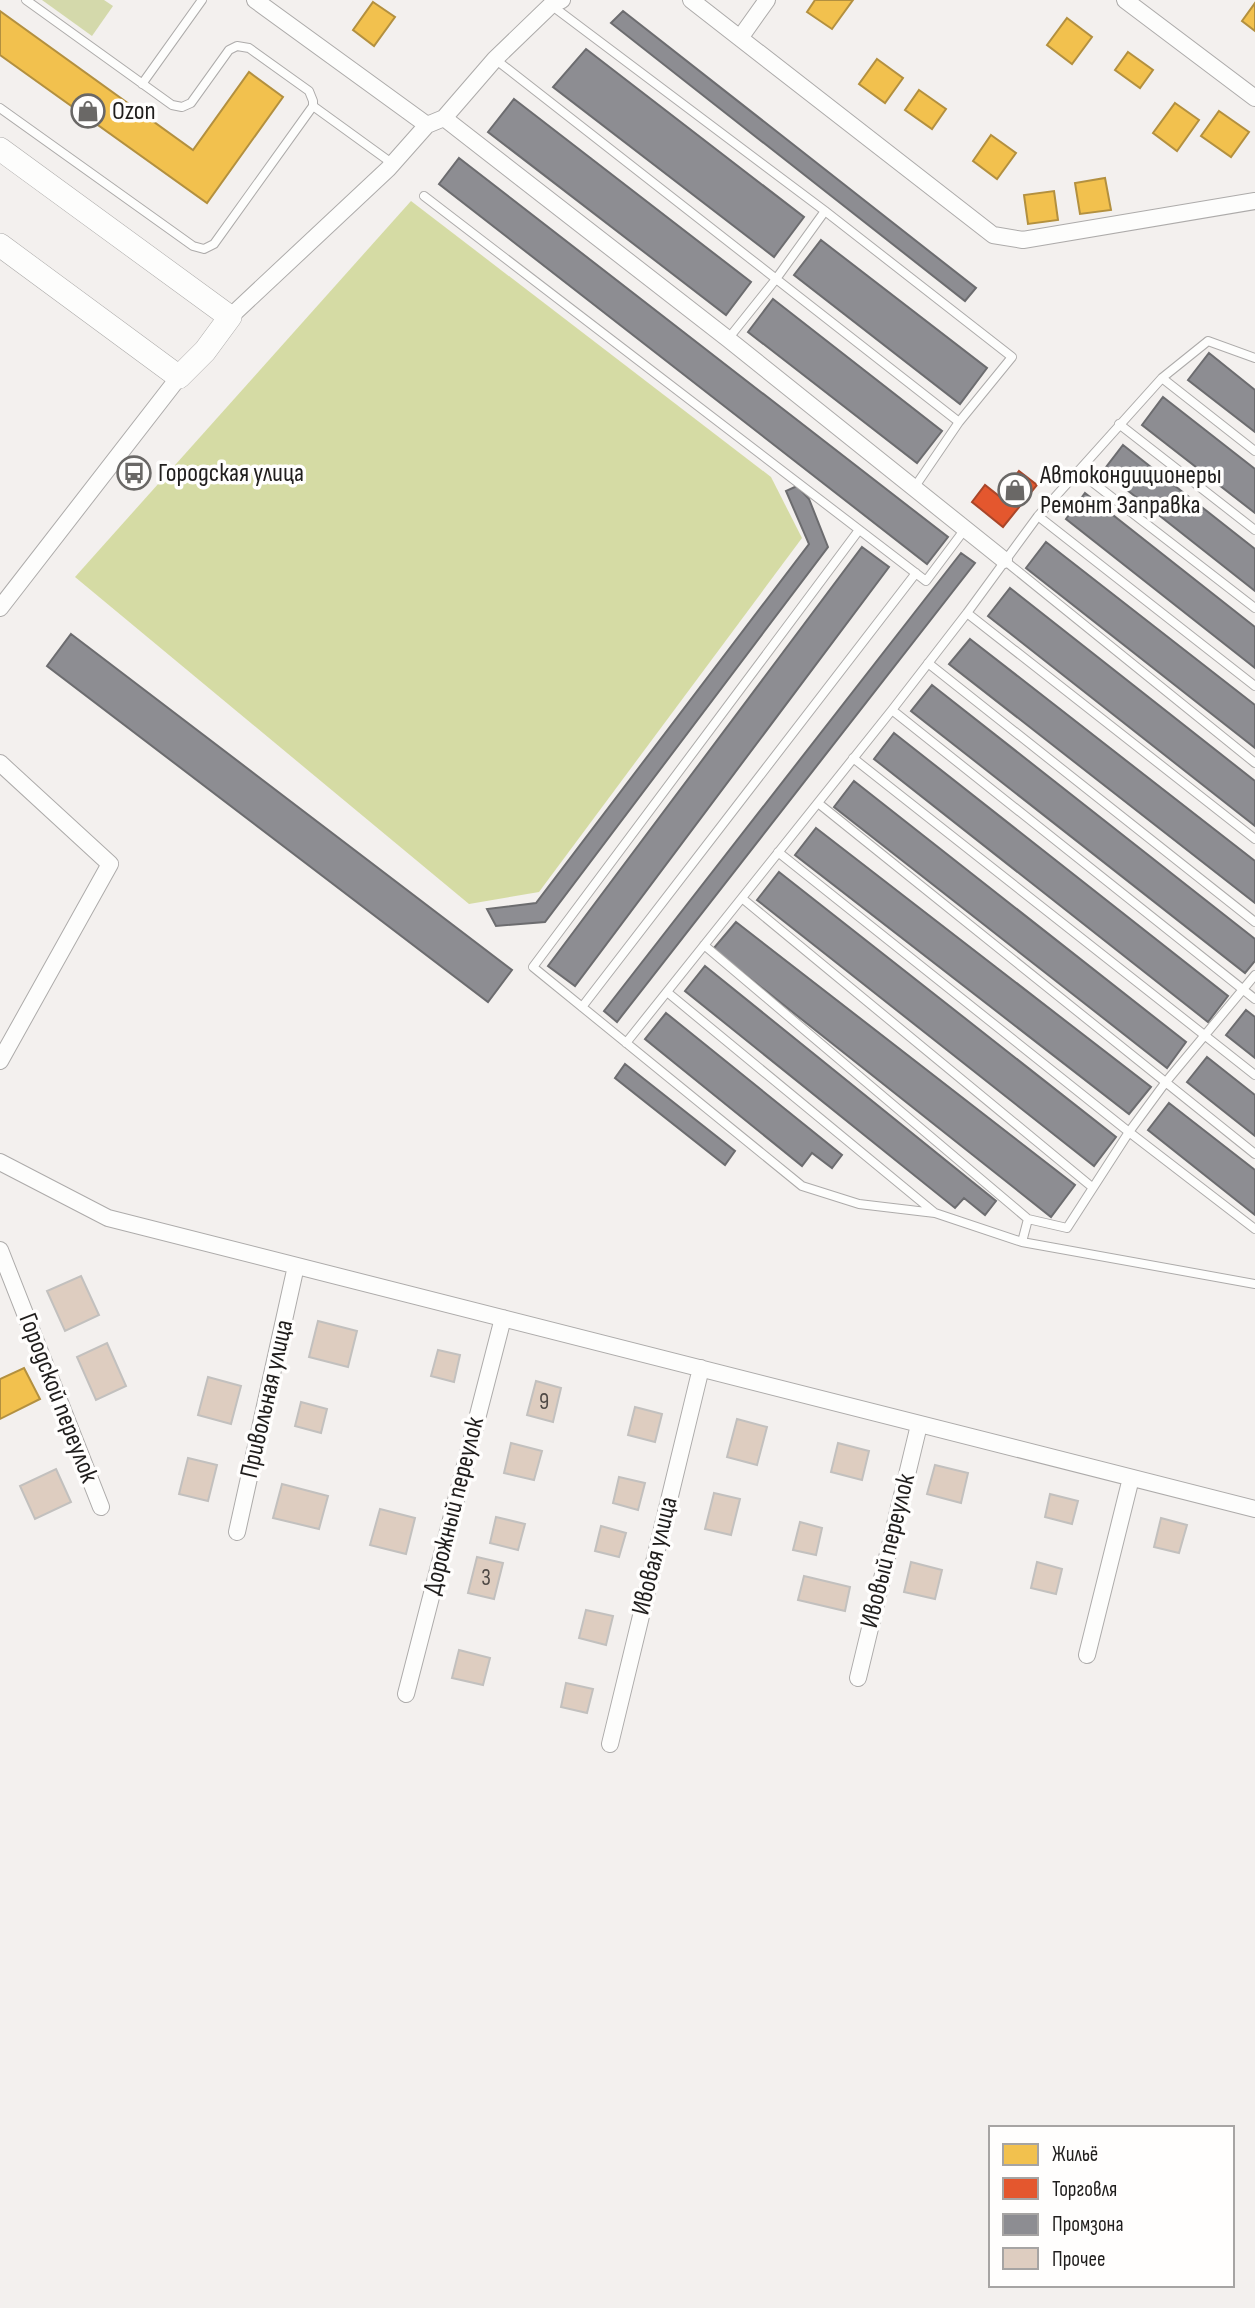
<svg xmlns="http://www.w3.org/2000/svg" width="1255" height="2308" font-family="'Sofia Sans Condensed',sans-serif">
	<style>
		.green { fill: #d4d9ab }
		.forest { fill: #d5dba4 }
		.homes { fill: #f2c14e; stroke: #b3903f; stroke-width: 2 }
		.shops { fill: #e4572e; stroke: #a94629; stroke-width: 2 }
		.industry { fill: #8d8d92; stroke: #6c6c6f; stroke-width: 2 }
		.building { fill: #decdc0; stroke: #c2c0be; stroke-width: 2 }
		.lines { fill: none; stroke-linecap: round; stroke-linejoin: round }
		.service-casing { stroke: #adabaa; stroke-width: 10 }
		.minor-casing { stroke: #adabaa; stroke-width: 18 }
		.secondary-casing { stroke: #adabaa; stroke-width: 24 }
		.service { stroke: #fdfdfc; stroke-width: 8 }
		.minor { stroke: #fdfdfc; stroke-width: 16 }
		.secondary { stroke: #fdfdfc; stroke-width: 23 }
		.labels { text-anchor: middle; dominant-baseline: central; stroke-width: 7; stroke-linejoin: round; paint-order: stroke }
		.number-label { font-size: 23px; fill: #504a46 }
		.poi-label { font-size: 26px; fill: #201e1d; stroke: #fffefd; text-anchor: start }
		.street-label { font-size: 26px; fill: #201e1d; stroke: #fffefd }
	</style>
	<rect width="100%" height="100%" fill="#f3f0ee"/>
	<path class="green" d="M42 0H104L113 6 92 36Z"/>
	<path class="forest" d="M411 201 771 477 802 538 539 892 469 904 75 577Z"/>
	<path class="homes" d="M815 0H853L832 29 807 12Z
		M373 2 395 17 374 46 353 30Z
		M1255 3V31L1242 21Z
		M0 11 193 150 249 72 283 97 207 203 0 55Z
		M1067 18 1092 37 1072 64 1047 45Z
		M1128 52 1153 70 1140 88 1115 70Z
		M877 59 903 78 885 103 859 84Z
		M919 90 946 109 932 129 905 110Z
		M1175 103 1199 120 1177 151 1153 133Z
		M1219 111 1249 132 1231 157 1201 136Z
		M991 135 1016 153 997 179 973 161Z
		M1105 178 1111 210 1080 214 1075 183Z
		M1054 191 1058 220 1028 224 1024 195Z
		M24 1368 40 1399 0 1419V1379Z"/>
	<path class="shops" d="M1019 471 1037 485 1003 527 972 502 985 485 999 496Z"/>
	<path class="industry" d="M623 11 976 288 965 301 611 23Z
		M586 49 804 217 774 257 553 87Z
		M514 99 751 282 726 315 488 132Z
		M459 158 948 537 927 564 439 184Z
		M821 240 987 368 960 404 794 275Z
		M773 299 942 431 917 463 748 332Z
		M1209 353 1255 390V432L1188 380Z
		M1163 397 1255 469V513L1142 425Z
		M1123 445 1255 549V591L1103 471Z
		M797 486 809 499 828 547 545 922 496 926 487 909 536 903 809 544 786 491Z
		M1085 493 1255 627V668L1066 519Z
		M1046 542 1255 705V748L1026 568Z
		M862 547 889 567 575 986 548 966Z
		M961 553 975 563 617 1022 604 1011Z
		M1010 588 1255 781V826L988 616Z
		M71 634 512 970 488 1002 47 666Z
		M970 639 1255 861V903L949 664Z
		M932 685 1255 939V961L1245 973 911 711Z
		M894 733 1228 996 1208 1022 874 759Z
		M854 781 1186 1042 1167 1068 834 807Z
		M816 828 1151 1087 1129 1114 795 855Z
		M779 872 1116 1137 1094 1166 757 900Z
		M736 922 1075 1185 1051 1217 713 949Z
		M705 966 996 1201 985 1215 964 1198 955 1208 685 991Z
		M1246 1010 1255 1017V1058L1226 1035Z
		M666 1013 842 1155 832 1168 812 1153 802 1166 645 1039Z
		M1207 1057 1255 1095V1136L1187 1082Z
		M625 1064 735 1151 725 1165 615 1078Z
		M1169 1103 1255 1170V1215L1148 1130Z"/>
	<path class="building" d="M81 1276 99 1315 65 1331 47 1291Z
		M318 1321 357 1331 348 1367 309 1357Z
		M107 1343 126 1386 96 1400 77 1357Z
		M438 1350 460 1355 454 1382 431 1376Z
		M208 1377 241 1386 231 1424 198 1415Z
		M536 1381 561 1388 553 1422 527 1415Z
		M301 1402 327 1409 321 1433 295 1426Z
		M635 1407 662 1414 655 1442 628 1435Z
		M737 1419 767 1427 757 1465 727 1457Z
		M511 1443 542 1451 534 1480 504 1473Z
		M838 1443 869 1451 862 1480 831 1472Z
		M188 1458 217 1465 208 1501 179 1494Z
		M935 1465 968 1473 961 1503 927 1494Z
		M56 1469 71 1502 35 1519 20 1486Z
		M619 1477 645 1483 638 1510 613 1503Z
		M282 1484 328 1496 319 1529 273 1518Z
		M714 1493 740 1499 731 1535 705 1529Z
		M1050 1494 1078 1501 1072 1524 1045 1517Z
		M380 1509 415 1518 406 1554 370 1545Z
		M496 1517 525 1524 518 1550 490 1543Z
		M1161 1518 1187 1525 1179 1553 1154 1547Z
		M800 1522 822 1528 816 1555 793 1550Z
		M601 1526 626 1533 619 1557 595 1551Z
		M477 1557 503 1563 494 1599 468 1593Z
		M911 1562 942 1570 935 1599 904 1592Z
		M1037 1562 1062 1569 1056 1594 1031 1588Z
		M804 1576 850 1587 845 1611 798 1600Z
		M586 1610 613 1616 606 1645 579 1638Z
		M459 1650 490 1658 483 1685 452 1678Z
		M566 1683 593 1689 587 1713 561 1707Z"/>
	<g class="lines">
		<defs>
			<path id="service" d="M26 0 172 105 182 107 191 103 229 50 237 46 249 48 309 91 313 101V106L393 164
				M551 5 825 211 1012 357 959 422 914 488
				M495 59 959 422
				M142 84 202 0
				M0 108 193 246 204 249 214 244 313 106
				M424 196 926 581 965 529
				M728 339 776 279 825 211
				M1162 378 1255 451
				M1119 424 1255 530
				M1078 471 1255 608
				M1038 516 1255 686
				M859 530 533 967 802 1186 859 1204 935 1213 1022 1242 1255 1284
				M1004 560 1255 763
				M967 613 1255 839
				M928 663 1255 922
				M892 710 1255 999
				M853 758 1255 1075
				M818 803 1255 1154
				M778 852 1129 1132 1255 1229
				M743 899 1092 1187
				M704 945 1028 1219 1022 1242
				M667 992 935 1213
				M582 1007 916 573
				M626 1043 892 710 967 613 1038 516 1162 378 1208 341 1255 358
				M1028 1219 1067 1228 1129 1132 1165 1083 1255 975"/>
			<path id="minor" d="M255 0 427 125
				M691 0 993 235 1023 240 1255 201
				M1125 0 1255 98
				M740 38 767 0
				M444 118 728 339 1004 560
				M230 317 388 169 427 125 444 118 495 59 551 5 562 0
				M0 608 179 377
				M0 763 110 864 0 1061
				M0 1162 108 1218 1255 1509
				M0 1250 101 1507
				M237 1532 296 1266
				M1087 1655 1131 1478
				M858 1678 919 1425
				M406 1694 503 1318
				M610 1744 701 1368"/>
			<path id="secondary" d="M0 149 230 317 205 351 179 377 0 245"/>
		</defs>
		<use href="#service" class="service-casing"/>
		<use href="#minor" class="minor-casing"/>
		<use href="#secondary" class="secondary-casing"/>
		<use href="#service" class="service"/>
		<use href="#minor" class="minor"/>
		<use href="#secondary" class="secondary"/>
	</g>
	<defs>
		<symbol id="shop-ring" viewBox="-11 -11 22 22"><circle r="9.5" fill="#fffefd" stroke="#6a6866" stroke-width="1.5"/><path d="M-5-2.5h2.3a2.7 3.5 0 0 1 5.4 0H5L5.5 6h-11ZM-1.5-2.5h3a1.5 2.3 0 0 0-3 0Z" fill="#6a6866"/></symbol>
		<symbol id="bus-ring" viewBox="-11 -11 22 22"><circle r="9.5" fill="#fffefd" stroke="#6a6866" stroke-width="1.5"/><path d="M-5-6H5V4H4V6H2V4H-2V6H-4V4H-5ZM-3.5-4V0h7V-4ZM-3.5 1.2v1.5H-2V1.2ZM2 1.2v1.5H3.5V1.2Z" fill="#6a6866"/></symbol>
	</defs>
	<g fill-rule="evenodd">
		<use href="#shop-ring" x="69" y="92" width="38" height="38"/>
		<use href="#bus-ring" x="115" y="454" width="38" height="38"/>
		<use href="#shop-ring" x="996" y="471" width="38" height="38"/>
	</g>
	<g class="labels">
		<g class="number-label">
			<text x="544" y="1402">9</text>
			<text x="486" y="1578">3</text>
		</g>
		<g class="poi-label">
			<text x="112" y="111">Ozon</text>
			<text x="158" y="473">Городская улица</text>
			<text x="1040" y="475">Автокондиционеры<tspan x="1040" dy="30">Ремонт Заправка</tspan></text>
		</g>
		<g class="street-label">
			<text transform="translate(58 1398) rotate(69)">Городской переулок</text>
			<text transform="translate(267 1399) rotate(-77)">Привольная улица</text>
			<text transform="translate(454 1506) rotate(-76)">Дорожный переулок</text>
			<text transform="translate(888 1551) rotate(-76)">Ивовый переулок</text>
			<text transform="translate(655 1556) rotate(-76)">Ивовая улица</text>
		</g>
	</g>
	<rect x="989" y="2126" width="245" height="161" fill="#fffefd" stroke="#a6a4a3" stroke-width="2"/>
	<rect x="1003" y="2144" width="35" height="21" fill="#f2c14e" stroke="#a6a4a3" stroke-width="2"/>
	<text x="1052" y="2161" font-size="21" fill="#201e1d">Жильё</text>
	<rect x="1003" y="2178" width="35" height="21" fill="#e4572e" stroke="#a6a4a3" stroke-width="2"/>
	<text x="1052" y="2196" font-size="21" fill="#201e1d">Торговля</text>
	<rect x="1003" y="2214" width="35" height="21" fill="#8d8d92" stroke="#a6a4a3" stroke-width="2"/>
	<text x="1052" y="2231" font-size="21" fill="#201e1d">Промзона</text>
	<rect x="1003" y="2248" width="35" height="21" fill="#decdc0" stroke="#a6a4a3" stroke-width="2"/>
	<text x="1052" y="2266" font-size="21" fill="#201e1d">Прочее</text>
</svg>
